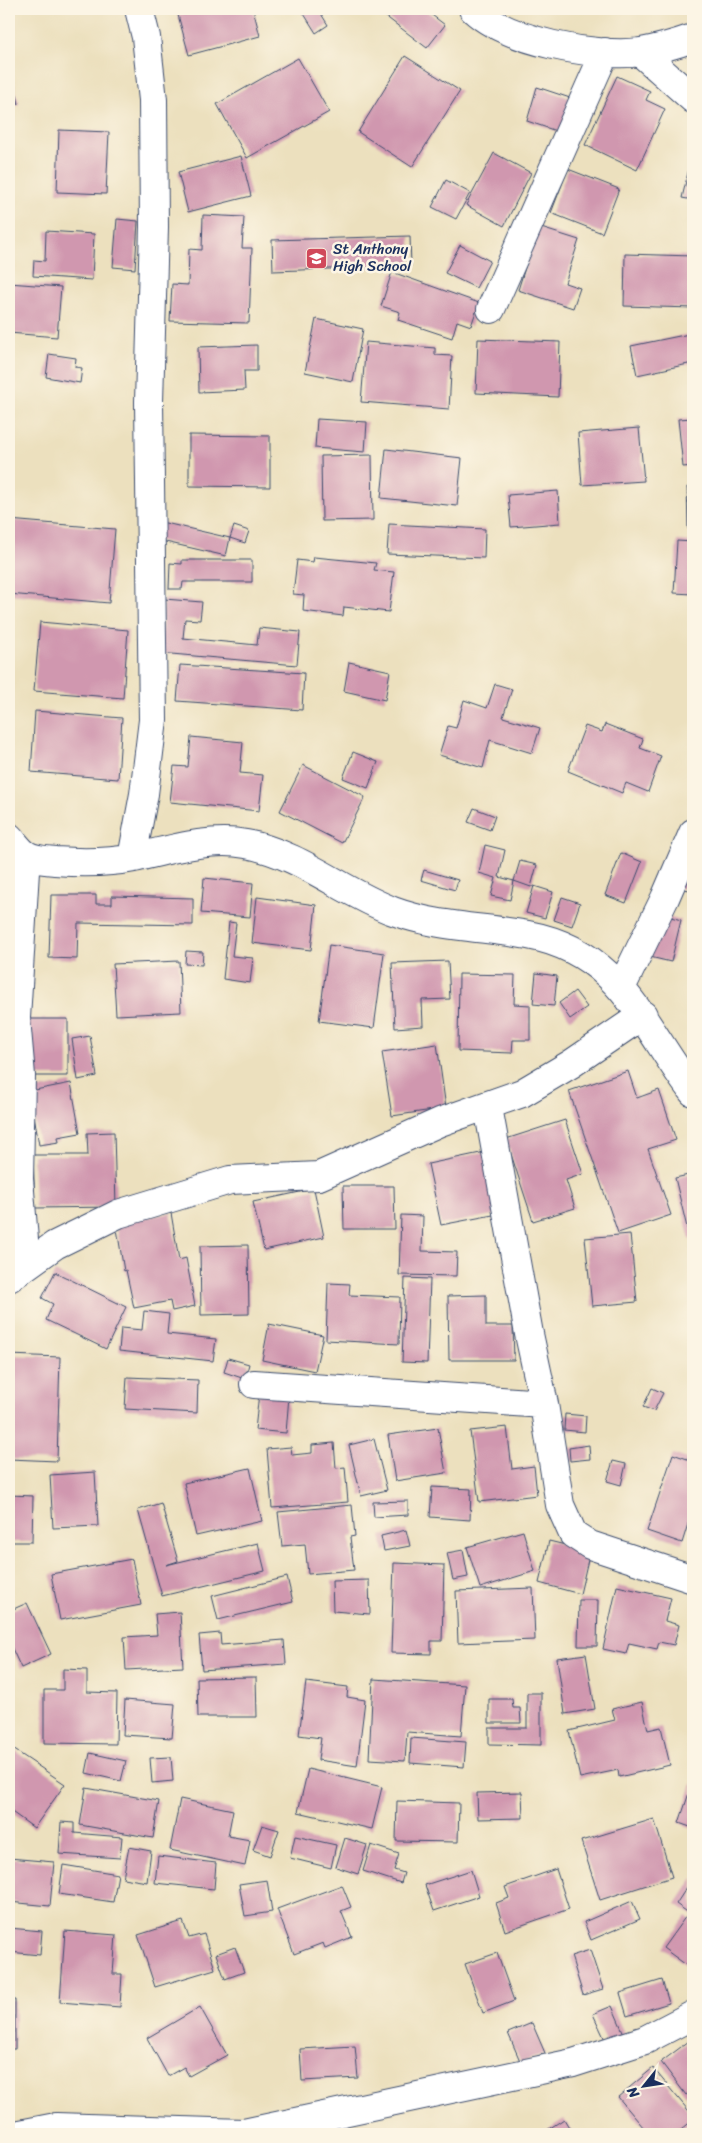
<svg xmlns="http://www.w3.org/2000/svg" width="702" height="2143" font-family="Sriracha,sans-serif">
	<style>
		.building { fill: #d097af }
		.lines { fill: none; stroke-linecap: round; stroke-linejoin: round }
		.minor-casing { stroke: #3a4a6c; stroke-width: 30 }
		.minor { stroke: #fff; stroke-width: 28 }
		.labels { text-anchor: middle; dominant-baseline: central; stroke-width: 5; stroke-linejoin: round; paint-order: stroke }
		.poi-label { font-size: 15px; fill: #1b2f5e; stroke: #fcf5e5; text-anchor: start }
	</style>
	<rect width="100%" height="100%" fill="#fcf5e5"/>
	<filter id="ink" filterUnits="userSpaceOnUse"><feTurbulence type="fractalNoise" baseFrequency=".02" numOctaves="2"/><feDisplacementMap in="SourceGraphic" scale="10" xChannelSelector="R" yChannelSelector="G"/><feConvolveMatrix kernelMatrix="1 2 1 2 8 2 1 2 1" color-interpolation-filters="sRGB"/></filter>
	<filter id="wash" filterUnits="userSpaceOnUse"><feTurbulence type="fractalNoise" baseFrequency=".0096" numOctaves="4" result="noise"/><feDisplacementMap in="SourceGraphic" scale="20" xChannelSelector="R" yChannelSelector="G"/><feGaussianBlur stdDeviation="1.12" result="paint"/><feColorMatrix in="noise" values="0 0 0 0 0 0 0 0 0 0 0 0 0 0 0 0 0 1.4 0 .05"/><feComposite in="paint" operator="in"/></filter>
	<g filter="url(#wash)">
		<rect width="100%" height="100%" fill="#ece0be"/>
		<g id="blocks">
			<path class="building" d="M199 9H253L260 36 189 55 178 15Z
				M301 9H318L328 25 316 33Z
				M376 9H424L445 25 427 48Z
				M405 56 460 91 412 167 358 132Z
				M298 58 329 112 247 158 217 104Z
				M9 63 19 104 9 106Z
				M617 76 650 91 646 100 665 109 637 170 585 145Z
				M537 87 573 99 562 133 527 121Z
				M59 130 109 132 106 194 57 192Z
				M494 153 531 173 504 226 466 205Z
				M241 156 251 196 188 212 178 172Z
				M691 160H693V200L682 198Z
				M568 169 619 189 602 233 551 213Z
				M446 180 470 193 456 219 432 207Z
				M203 215 244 217 242 248H252L249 323 170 321 172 284 188 285 189 249 202 250Z
				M117 219 138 221 135 269 113 267Z
				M538 227 579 240 565 283 580 288 573 308 518 290Z
				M46 231 94 234 92 280 33 276 34 260 45 261Z
				M410 236 411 266 273 271 272 240Z
				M460 245 490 261 476 288 445 273Z
				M625 254 693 256V308L624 306Z
				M392 272 479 303 471 326 457 321 452 338 398 320 400 312 381 306Z
				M9 283 61 287 57 337 9 333Z
				M316 319 363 329 353 382 305 372Z
				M689 334 693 363 637 375 631 346Z
				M478 339 560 342 558 397 476 393Z
				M366 342 435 348V355L452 356 449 409 361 402Z
				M257 345V371H244L245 390 199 392 198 347Z
				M49 354 76 358 75 367 82 368 80 383 46 377Z
				M693 418V466L683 467 678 419Z
				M317 419 367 422 365 452 315 448Z
				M639 428 644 481 582 485 578 433Z
				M189 435 270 436V487L189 486Z
				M386 449 462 458 457 506 381 498Z
				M372 455 373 520 322 521 321 456Z
				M687 487H693V529H688Z
				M558 491 560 523 511 527 508 495Z
				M9 520 115 529 109 603 9 594Z
				M161 522 230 538 226 556 157 540Z
				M389 524 485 529 484 558 387 554Z
				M234 526 249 531 245 543 230 538Z
				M677 541 693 542V594L674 593Z
				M314 557 376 563 374 570 394 572 389 612 344 607 343 616 303 611 304 595 293 594 297 560 313 562Z
				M182 560H252V582H183L182 589H169L170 563 182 564Z
				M164 599 202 602 200 620 185 619 183 638 257 645 259 628 300 632 297 665 160 653Z
				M40 622 128 630 123 698 34 691Z
				M349 662 390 671 385 700 344 691Z
				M180 665 304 673 302 710 177 701Z
				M495 684 512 689 503 717 540 728 532 753 490 740 483 768 439 755 448 726 456 728 464 700 487 708Z
				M35 711 122 718 118 779 31 772Z
				M605 724 643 739 640 748 661 756 648 792 626 783 622 793 568 771 585 726 602 732Z
				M191 737 243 742 240 773 263 775 259 811 170 802 174 766 188 767Z
				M353 752 378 762 368 788 343 778Z
				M303 765 365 797 342 843 280 811Z
				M474 808 495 816 490 830 468 822Z
				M485 845 505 850 499 877 514 881 510 900 491 896 496 878 479 873Z
				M621 853 642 862 626 903 605 895Z
				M520 861 537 865 531 887 514 881Z
				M682 867 693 870V891L677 887Z
				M424 870 458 880 455 890 421 880Z
				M204 878 253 883 250 917 201 913Z
				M534 886 553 892 545 918 526 913Z
				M51 895H96V904H112V896L193 898V925L78 923 77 959 49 958Z
				M257 897 316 905 311 950 252 943Z
				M562 897 580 903 572 926 554 920Z
				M661 914 681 920 671 962 650 957Z
				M229 922 236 923 232 956 253 958 250 983 223 979Z
				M329 945 384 953 374 1028 319 1021Z
				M186 951 203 952 202 965 185 964Z
				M179 961 181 1012 116 1015 113 964Z
				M448 961 450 999 422 1000 423 1026 395 1028 392 963Z
				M536 973 557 976 554 1006 533 1004Z
				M459 974 515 975 514 1004 530 1005V1040H513L512 1053 458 1051Z
				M575 991 587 1007 570 1019 559 1003Z
				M25 1019H68V1076H26Z
				M90 1036 97 1076 78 1080 72 1039Z
				M437 1044 446 1108 392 1116 382 1052Z
				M628 1071 637 1098 659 1090 676 1140 648 1149 671 1215 618 1233 569 1091Z
				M71 1083 80 1133 58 1137 59 1142 39 1145 30 1091Z
				M565 1120 583 1174 566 1180 575 1208 533 1221 506 1139Z
				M114 1132 116 1207 35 1208 33 1155H88L87 1133Z
				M485 1152 498 1214 441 1225 428 1164Z
				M693 1174V1239L690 1240 675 1178Z
				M343 1186H394L395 1229H344Z
				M314 1189 324 1237 264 1250 253 1202Z
				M171 1213 179 1260 186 1258 195 1306 172 1311 170 1301 134 1308 126 1270 124 1271 116 1223Z
				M401 1215 423 1216 422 1251 457 1252 456 1276 399 1275Z
				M630 1234 637 1302 592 1306 585 1238Z
				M248 1245 249 1314 201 1315 200 1246Z
				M55 1272 126 1307 106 1349 46 1320 53 1304 42 1298Z
				M405 1278 430 1279 427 1363 402 1362Z
				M328 1283 350 1284 349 1295 400 1297 399 1344 326 1340Z
				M486 1295V1326H513L514 1360H449L448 1296Z
				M144 1311 169 1314 167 1334 216 1339 213 1361 119 1351 121 1328 142 1330Z
				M269 1324 323 1335 315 1371 262 1360Z
				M9 1355 60 1357 57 1461 9 1459Z
				M228 1358 249 1364 245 1379 224 1372Z
				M127 1377 198 1380 197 1413 125 1409Z
				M652 1388 663 1393 654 1411 643 1407Z
				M259 1393 289 1396 286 1433 255 1430Z
				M565 1414 586 1416 585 1432 564 1430Z
				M507 1427 512 1469 534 1466 537 1495 479 1502 470 1431Z
				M438 1428 446 1473 395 1481 388 1435Z
				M374 1439 387 1490 361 1496 349 1445Z
				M334 1443 336 1468 345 1467 348 1502 272 1508 267 1449 291 1447 292 1455 312 1453V1445Z
				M589 1445 590 1459 570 1461 569 1448Z
				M673 1454 693 1461V1508L682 1543 647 1531Z
				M613 1461 626 1464 621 1485 607 1481Z
				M250 1468 262 1521 196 1536 184 1483Z
				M95 1472 98 1526 53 1528 50 1475Z
				M432 1487 471 1489 470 1520 430 1517Z
				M9 1495 33 1496 32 1542H9Z
				M408 1501V1515L374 1517 373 1502Z
				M161 1503 178 1561 166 1565 258 1543 265 1571 162 1596 138 1510Z
				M352 1505 355 1536 350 1537 354 1570 308 1574 305 1544 282 1546 278 1512Z
				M406 1530 410 1546 384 1551 381 1536Z
				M523 1531 535 1571 480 1588 467 1547Z
				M549 1541 590 1551 580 1594 539 1583Z
				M463 1550 468 1577 453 1580 447 1553Z
				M132 1559 141 1605 60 1620 51 1574Z
				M394 1563 444 1565 442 1641H431V1654L391 1653Z
				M287 1577 293 1602 218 1620 212 1596Z
				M369 1580 370 1614 333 1611 332 1581Z
				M617 1586 671 1598 665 1621 679 1625 674 1645 659 1642 657 1649 629 1643 626 1654 603 1649Z
				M533 1588 535 1640 458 1643 456 1591Z
				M579 1600H598L597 1646H578Z
				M27 1603 51 1654 21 1668 9 1642V1611Z
				M180 1612 183 1667 126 1670 124 1637 157 1635 155 1614Z
				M220 1633 221 1645 284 1640 286 1664 202 1670 199 1635Z
				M586 1654 595 1709 565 1714 557 1658Z
				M63 1669 87 1670V1692L117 1693 116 1744 44 1743V1690H63Z
				M256 1677 257 1717H198L197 1678Z
				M373 1679 465 1685 461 1736 407 1732 405 1761 369 1759Z
				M306 1682 348 1687 347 1697 365 1700 357 1766 318 1760 321 1738 299 1735Z
				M527 1693H541V1745L489 1744V1728H527Z
				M489 1699H512L513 1708H520L521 1723H489Z
				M125 1700 175 1704 172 1738 123 1735Z
				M642 1702 648 1730 661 1727 670 1765 619 1777 618 1770 580 1778 569 1731 615 1720 612 1709Z
				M411 1738 466 1742 464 1767 410 1763Z
				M10 1747 65 1784 34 1828 9 1810Z
				M90 1753 126 1761 121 1781 86 1773Z
				M171 1757 173 1781 152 1783 150 1758Z
				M308 1769 382 1787 372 1829 298 1812Z
				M693 1781V1828L679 1823Z
				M86 1788 159 1801 153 1838 80 1825Z
				M522 1792 523 1818 478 1819 477 1793Z
				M180 1799 233 1810 228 1836 250 1840 245 1866 170 1850Z
				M397 1801 459 1803 458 1842 396 1841Z
				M654 1819 672 1877 600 1900 581 1841Z
				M61 1822 74 1823V1833L122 1837 120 1858 59 1854Z
				M262 1825 279 1830 270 1856 253 1850Z
				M295 1836 336 1845 331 1868 290 1858Z
				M345 1838 367 1845 358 1874 336 1867Z
				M371 1845 399 1854 394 1870 404 1873 401 1883 363 1871Z
				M129 1847 151 1851 147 1882 123 1878Z
				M158 1856 216 1863 214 1889 155 1883Z
				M9 1858 54 1862 50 1906 9 1902Z
				M63 1865 118 1874 113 1902 59 1894Z
				M556 1869 569 1909 505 1931 496 1903 509 1898 505 1887Z
				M471 1870 479 1896 434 1911 425 1885Z
				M693 1878V1916L676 1904Z
				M267 1880 272 1912 245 1916 239 1884Z
				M342 1885 351 1907 341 1911 352 1937 325 1948 323 1943 294 1954 277 1909Z
				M632 1901 640 1919 591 1940 584 1922Z
				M686 1916 693 1922V1970L663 1948Z
				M183 1921 189 1938 204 1934 215 1969 155 1987 138 1935Z
				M9 1928 42 1931 40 1955 9 1952Z
				M65 1931 116 1935 113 1974H122L120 2007 60 2002Z
				M235 1947 244 1972 225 1979 216 1954Z
				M590 1950 603 1989 583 1995 571 1956Z
				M497 1953 514 2001 483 2013 465 1964Z
				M662 1980 669 2003 627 2016 620 1993Z
				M9 2000H15V2049H9Z
				M612 2006 625 2036 607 2044 593 2014Z
				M200 2007 227 2055 189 2076 184 2067 168 2076 147 2038Z
				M532 2023 545 2053 521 2063 508 2033Z
				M693 2038V2090L686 2095 661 2062Z
				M355 2046 358 2078 302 2081 300 2049Z
				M653 2068 693 2116V2120L676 2134H649L618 2097Z
				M564 2119 573 2134H541Z"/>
		</g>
	</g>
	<g filter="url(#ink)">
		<use href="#blocks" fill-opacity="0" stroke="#3a4a6c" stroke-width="1"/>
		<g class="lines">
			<defs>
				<path id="minor" d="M473 9C507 41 595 58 641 52 659 49 676 44 693 38
					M640 52 693 99
					M491 309 605 52
					M9 837C14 842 19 850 25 854 33 860 46 860 55 861 82 863 108 863 134 858 169 850 210 837 246 844 301 854 342 892 393 911 436 927 484 927 528 935 621 952 643 1027 693 1092
					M26 855 16 1018 21 1076 19 1179 26 1264
					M132 858 144 794 153 720 149 402 154 227 153 100 146 37 139 9
					M621 988 665 898 693 833
					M488 1107 529 1334 544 1404 560 1505 573 1534 590 1545 693 1579
					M9 1278 55 1245 118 1214 230 1180 319 1176 440 1122 522 1093 571 1064 643 1015
					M254 1384 544 1404
					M20 2134 56 2127 244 2133 573 2063 645 2040 693 2015"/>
			</defs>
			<use href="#minor" class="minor-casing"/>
			<use href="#minor" class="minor"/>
		</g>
	</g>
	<defs>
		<symbol id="school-square" viewBox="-11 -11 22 22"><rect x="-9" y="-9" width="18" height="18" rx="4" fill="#d1495b" stroke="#fcf5e5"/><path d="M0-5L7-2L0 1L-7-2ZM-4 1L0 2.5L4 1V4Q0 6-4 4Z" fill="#fff"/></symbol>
	</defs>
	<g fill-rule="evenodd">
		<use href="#school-square" x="304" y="246" width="25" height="25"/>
	</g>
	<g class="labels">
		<g class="poi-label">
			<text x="333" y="249">St Anthony<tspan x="333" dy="17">High School</tspan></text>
		</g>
	</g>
	<rect width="702" height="2143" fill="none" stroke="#fcf5e5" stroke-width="30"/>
	<g transform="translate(644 2086) rotate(240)" stroke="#fcf5e5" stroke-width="4" paint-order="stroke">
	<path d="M0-4L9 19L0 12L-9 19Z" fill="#1b2f5e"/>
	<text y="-8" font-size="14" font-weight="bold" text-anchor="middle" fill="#1b2f5e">N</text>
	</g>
</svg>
